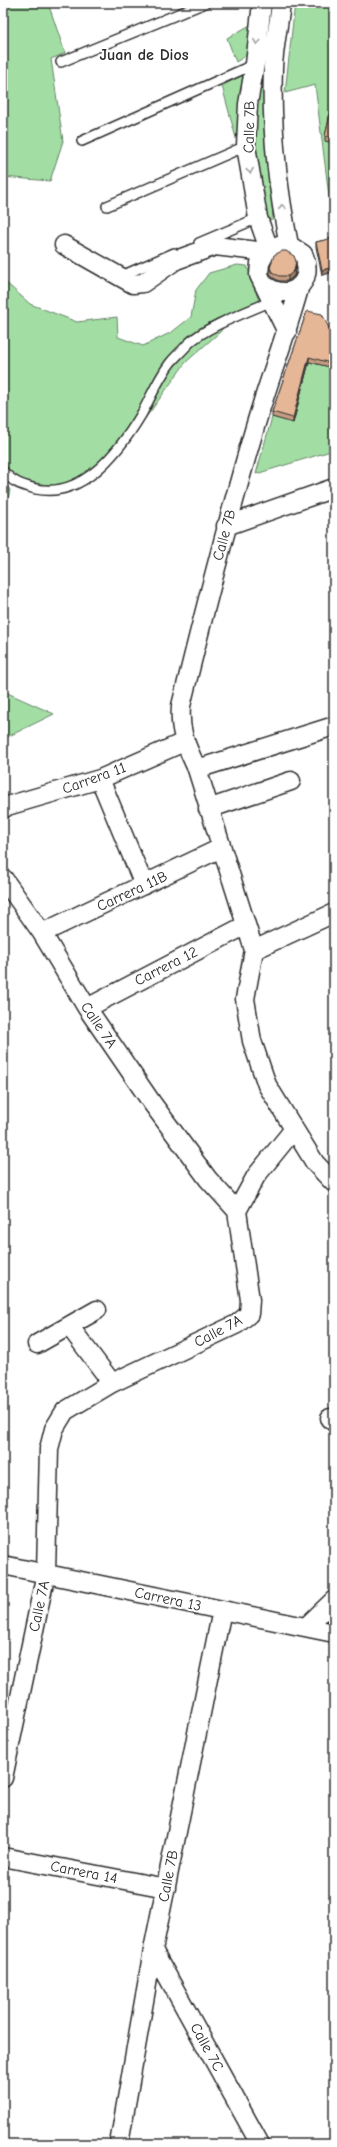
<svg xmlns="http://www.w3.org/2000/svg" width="337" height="2147" font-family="'Comic Neue',sans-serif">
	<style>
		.green { fill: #a2dea4; stroke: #668468 }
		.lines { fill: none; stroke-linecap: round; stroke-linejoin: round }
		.service-casing { stroke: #2b2b2b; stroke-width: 12 }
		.minor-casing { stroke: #2b2b2b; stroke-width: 21 }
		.service { stroke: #fff; stroke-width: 9 }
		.minor { stroke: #fff; stroke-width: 18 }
		.wall { fill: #c69d82; stroke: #2b2b2b }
		.shaded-wall { fill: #a1806a; stroke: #2b2b2b }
		.building { fill: #e6b797; stroke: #2b2b2b }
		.oneway { stroke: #a0a0a0 }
		.labels { text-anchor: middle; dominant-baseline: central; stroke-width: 4; stroke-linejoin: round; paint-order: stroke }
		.street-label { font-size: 15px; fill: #2b2b2b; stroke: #fff }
		.neighbourhood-label { font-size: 16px; font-weight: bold; fill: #2b2b2b; stroke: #fff }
	</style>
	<rect width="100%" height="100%" fill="#fff"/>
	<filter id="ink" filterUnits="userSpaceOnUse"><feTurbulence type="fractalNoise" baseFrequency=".025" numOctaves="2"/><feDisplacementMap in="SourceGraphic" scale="8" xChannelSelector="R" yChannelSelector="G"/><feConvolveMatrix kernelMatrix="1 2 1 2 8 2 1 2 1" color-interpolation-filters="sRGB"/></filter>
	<g filter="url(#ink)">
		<path class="green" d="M3 3H48L65 53 51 59 63 141 50 181 3 177Z
			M267 3H276L269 142 273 220H262L253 143V115Z
			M295 3H334V236L315 85 285 93Z
			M252 24 247 55 236 62 227 38Z
			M248 72 237 142 222 86Z
			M237 265 247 266 259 301 234 314 220 332 186 362 150 412 98 475 65 488 24 481 3 466V280L30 304 77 322 117 317 118 337 143 346 172 332 191 317 196 290 209 273Z
			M309 362 334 368V450L256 474 272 417 293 422Z
			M3 481 10 490 3 520Z
			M3 691 54 714 3 739Z"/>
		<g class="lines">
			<defs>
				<path id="service" d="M61 62 205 3
					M82 141 255 64
					M107 206 246 146
					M199 243 258 218
					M126 274 174 253
					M3 471C13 483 22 485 36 489 83 499 120 450 141 415 151 397 159 377 171 362 176 356 183 350 188 344 205 327 249 311 272 301"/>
				<path id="minor" d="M262 3 255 64 248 104 246 146 258 218 269 249
					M281 3C279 24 274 45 273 67 271 127 277 186 289 245
					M64 245 133 284 143 283 176 260 215 246 266 252
					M300 285C287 333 269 379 255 427 228 519 204 612 181 706 179 732 186 745 197 769L254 950 245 999 252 1041 267 1085 315 1163 334 1183
					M266 286C291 303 316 282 303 254L289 245H279L266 252 260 263 259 275 287 332
					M226 526 334 488
					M197 769 334 726
					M100 779 144 885
					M3 809 7 806 100 779 184 742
					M208 809 291 781
					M3 878 42 933 87 1008 152 1103 208 1179 237 1211 250 1300 249 1314 237 1324 112 1383 65 1411 54 1429 49 1449 46 1573 3 1778
					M42 933 221 848
					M254 950 334 913
					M87 1008 246 925
					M237 1211 256 1176 294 1129
					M70 1327 112 1383
					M37 1344 97 1310
					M330 1418 334 1422
					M3 1565 334 1633
					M306 1627 334 1600
					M3 1857 166 1888
					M153 1950 260 2144
					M119 2144 153 1950 222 1610"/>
			</defs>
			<use href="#service" class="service-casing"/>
			<use href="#minor" class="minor-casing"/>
			<use href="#service" class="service"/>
			<use href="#minor" class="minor"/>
		</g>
		<path class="wall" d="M334 98V143L325 141V136Z
			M334 238V272L322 275 316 247V242Z
			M296 266 294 276 288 281H279L272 277 270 273V268Z
			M307 311 329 328 334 327 332 320V315L334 316V368L309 362 293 423 272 417V412Z"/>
		<path class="shaded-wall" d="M296 261 294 276 288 281V276Z
			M334 267V272L322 275V270Z
			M309 357V362L293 423V418Z"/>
		<path class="building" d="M334 98V138L325 136Z
			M334 238V267L322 270 316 242Z
			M282 251H286L294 256 296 261 294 271 288 276H279L272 272 270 268 274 255Z
			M307 311 322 314 329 328 334 327V364L309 357 293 418 272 412Z
			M332 315 334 316V323Z"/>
		<defs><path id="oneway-chevron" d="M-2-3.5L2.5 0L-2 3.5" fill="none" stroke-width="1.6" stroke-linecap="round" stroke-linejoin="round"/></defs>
		<g class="oneway">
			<use href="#oneway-chevron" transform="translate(257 42) rotate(97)"/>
			<use href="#oneway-chevron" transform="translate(250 171) rotate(81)"/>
			<use href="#oneway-chevron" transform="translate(282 207) rotate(-98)"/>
		</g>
	</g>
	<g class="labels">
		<g class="street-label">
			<text transform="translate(249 127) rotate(-89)">Calle 7B</text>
			<text transform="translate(224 535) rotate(-75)">Calle 7B</text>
			<text transform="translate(94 778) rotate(-20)">Carrera 11</text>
			<text transform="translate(132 891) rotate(-25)">Carrera 11B</text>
			<text transform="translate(166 966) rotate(-27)">Carrera 12</text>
			<text transform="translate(99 1025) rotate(56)">Calle 7A</text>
			<text transform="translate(218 1331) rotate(-28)">Calle 7A</text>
			<text transform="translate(168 1599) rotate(12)">Carrera 13</text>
			<text transform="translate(39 1606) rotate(-78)">Calle 7A</text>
			<text transform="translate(84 1872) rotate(11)">Carrera 14</text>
			<text transform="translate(168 1876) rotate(-79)">Calle 7B</text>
			<text transform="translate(207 2047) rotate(61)">Calle 7C</text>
		</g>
		<g class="neighbourhood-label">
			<text x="144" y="55">Juan de Dios</text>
		</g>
	</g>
	<rect width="337" height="2147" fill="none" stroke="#fff" stroke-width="16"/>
	<rect x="8" y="8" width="321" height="2131" fill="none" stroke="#2b2b2b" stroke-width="1.5" filter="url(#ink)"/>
</svg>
